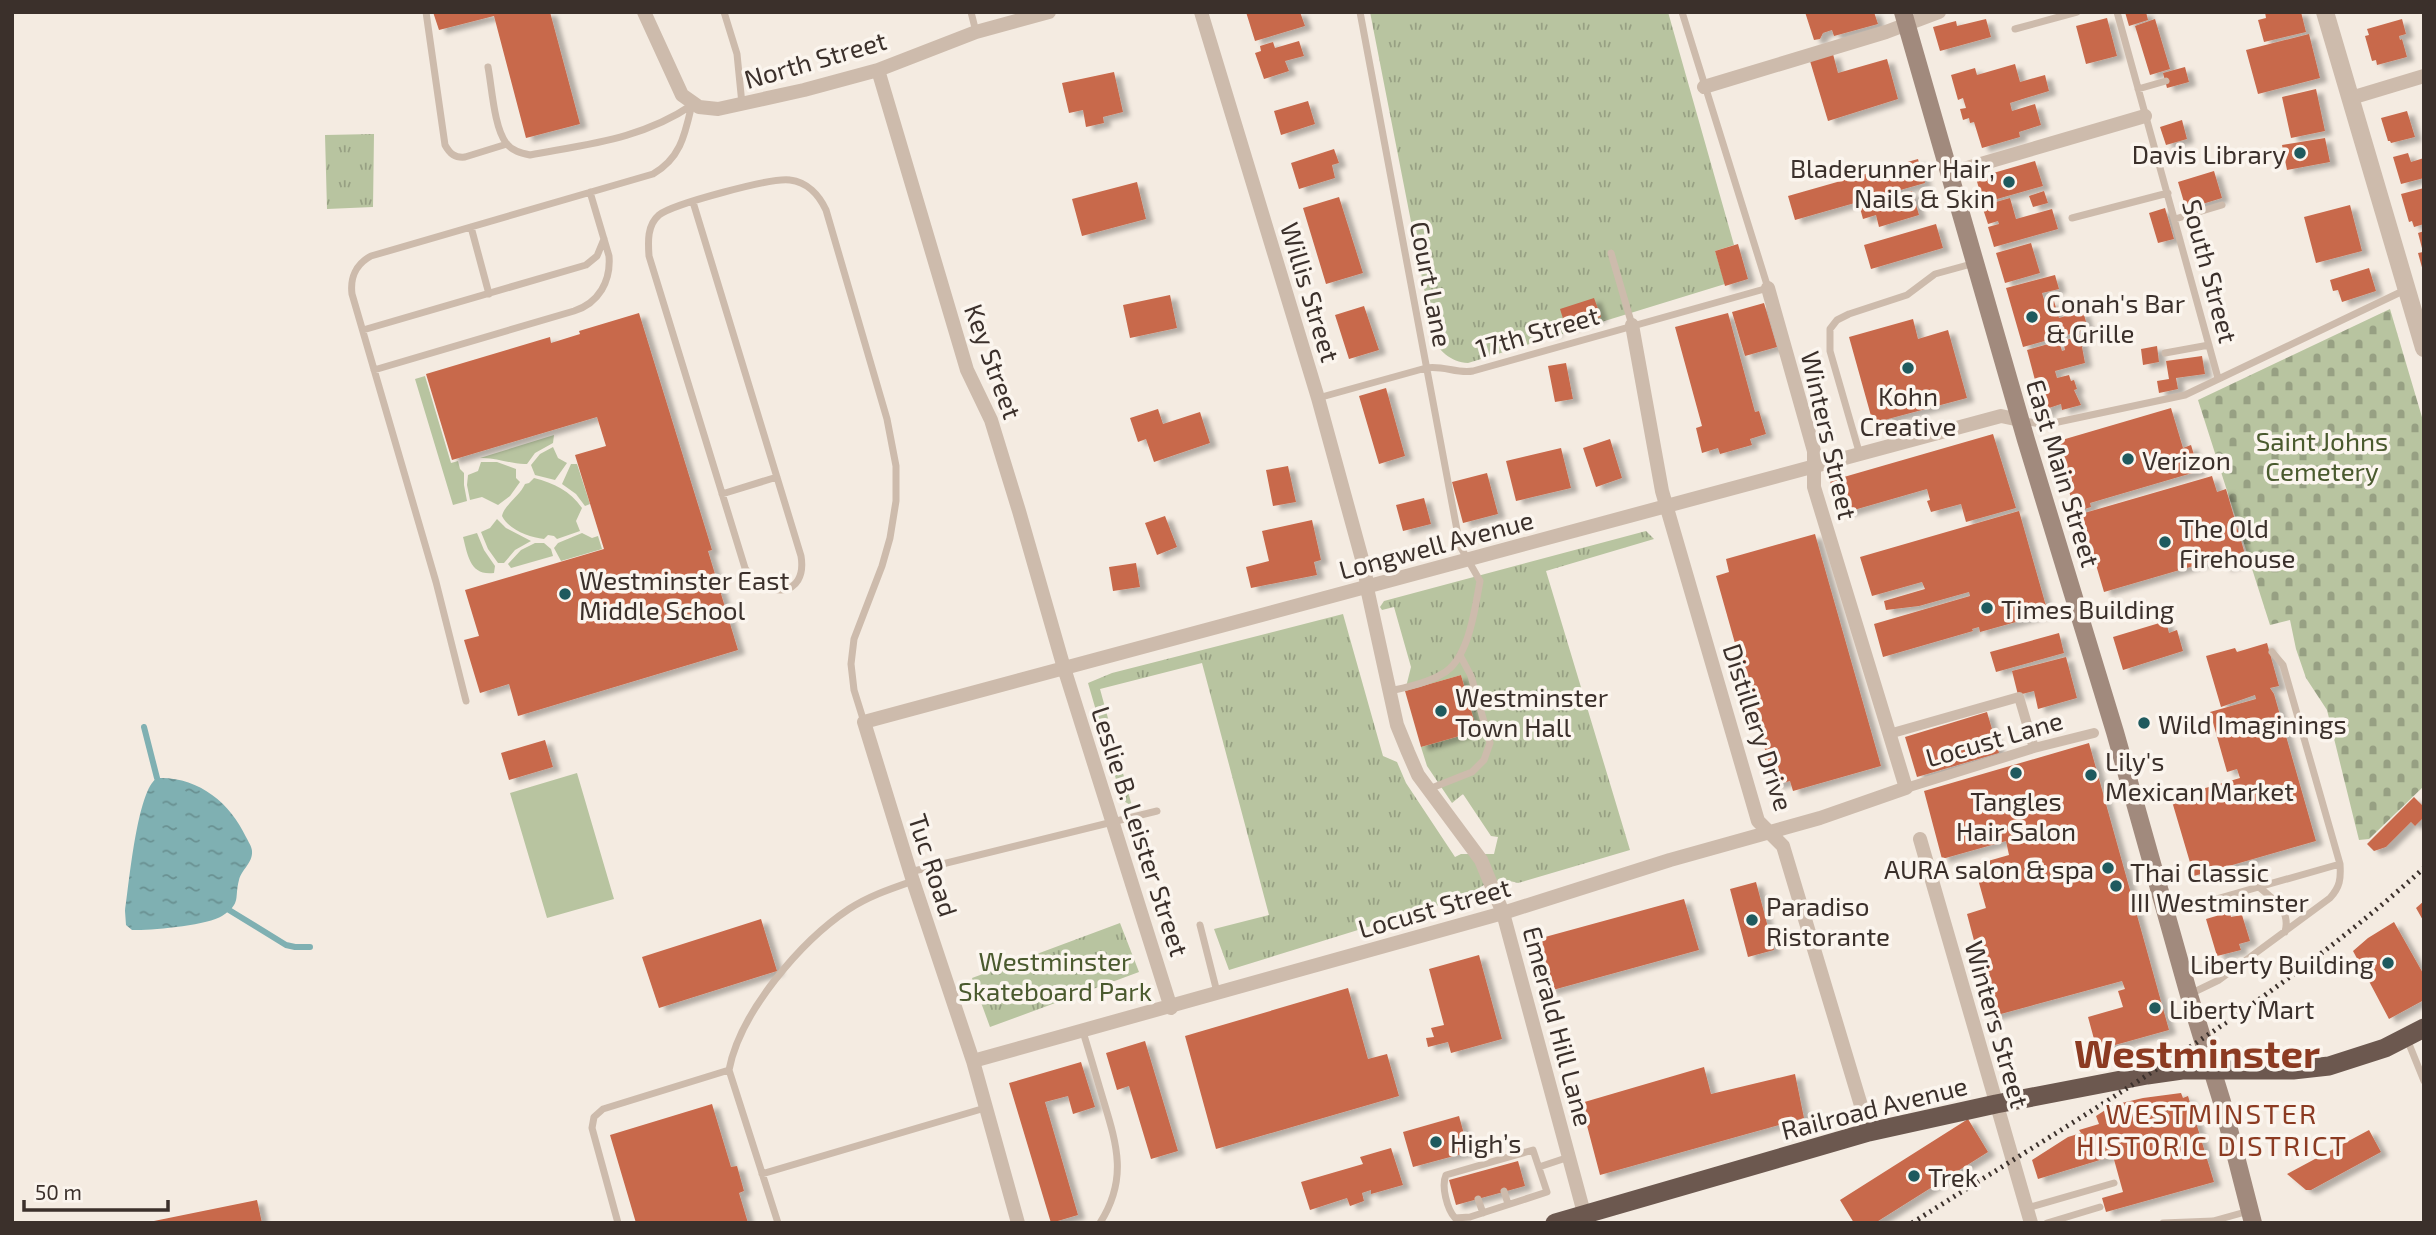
<svg xmlns="http://www.w3.org/2000/svg" width="2436" height="1235" font-family="'Exo 2',sans-serif">
	<style>
		.green { fill: #b8c4a0 }
		.cemetery { fill: url(#cemetery-stones) }
		.park { fill: url(#park-tufts) }
		.water { fill: url(#water-ripples) }
		.lines { fill: none; stroke-linecap: round; stroke-linejoin: round }
		.stream { stroke: #7fb0b2; stroke-width: 6 }
		.building { fill: #c8694b; filter: url(#shadow) }
		.service { stroke: #cdbbac; stroke-width: 7 }
		.pedestrian { stroke: #cdbbac; stroke-width: 10 }
		.minor { stroke: #cdbbac; stroke-width: 14 }
		.tertiary { stroke: #cdbbac; stroke-width: 18 }
		.secondary { stroke: #a18a7d; stroke-width: 18 }
		.trunk { stroke: #6c584f; stroke-width: 19 }
		.rail { stroke: #3b302b; stroke-width: 5; stroke-dasharray: 2 5; stroke-linecap: butt }
		.poi-dot { fill: #1f5a5e; stroke: #fbf5ee; stroke-width: 2.5 }
		.labels { text-anchor: middle; dominant-baseline: central; stroke-width: 7; stroke-linejoin: round; paint-order: stroke }
		.street-label { font-size: 26px; fill: #3b302b; stroke: #fbf5ee }
		.poi-label { font-size: 26px; fill: #3b302b; stroke: #fbf5ee; text-anchor: start }
		.park-label { font-size: 26px; fill: #4a5a2e; stroke: #fbf5ee }
		.neighbourhood-label { font-size: 28px; letter-spacing: 2px; fill: #8c3b22; stroke: #fbf5ee }
		.town-label { font-size: 40px; font-weight: bold; fill: #8c3b22; stroke: #fbf5ee }
	</style>
	<defs>
		<pattern id="cemetery-stones" width="16" height="16" patternUnits="userSpaceOnUse" patternTransform="scale(1.75)"><rect width="16" height="16" fill="#b8c4a0"/><path d="M2 7V4a2 2 0 0 1 4 0v3zM10 15v-3a2 2 0 0 1 4 0v3z" fill="#97a083"/></pattern>
		<pattern id="park-tufts" width="24" height="20" patternUnits="userSpaceOnUse" patternTransform="scale(1.75)"><rect width="24" height="20" fill="#b8c4a0"/><path d="M3 7l-1-3M5 7V3M7 7l1-3M15 17l-1-3M17 17v-4M19 17l1-3" fill="none" stroke="#97a083"/></pattern>
		<pattern id="water-ripples" width="26" height="14" patternUnits="userSpaceOnUse" patternTransform="scale(1.75)"><rect width="26" height="14" fill="#7fb0b2"/><path d="M2 4q2-2 4 0t4 0M15 11q2-2 4 0t4 0" fill="none" stroke="#699091"/></pattern>
		<filter id="shadow"><feDropShadow dx="7" dy="4" stdDeviation="2" flood-color="#0004"/></filter>
	</defs>
	<rect width="100%" height="100%" fill="#f4ebe1"/>
	<path class="green" d="M425 376 451 463 458 461 460 469 464 473V485L467 501 453 505 415 379Z
		M554 435 553 443 535 453 527 464C512 465 497 457 480 458Z
		M553 447 558 458 567 463 555 480 535 475 531 465 540 454Z
		M481 462H497L516 469V478L520 482 510 496 498 505 482 497 470 500 467 485 468 475 478 471Z
		M571 464H577L590 504 585 506 576 494 562 484Z
		M534 478C554 483 570 491 582 508L576 521 580 531 557 539 554 536 548 535 544 539C529 537 509 530 502 516 504 505 519 497 525 484L529 483Z
		M497 519 506 528 531 541 515 550 504 563H498L488 549 481 532 490 528Z
		M477 533 484 550 495 566 494 573C470 576 468 556 463 537Z
		M582 533 592 538 598 536 602 549 561 561 554 548 558 543Z
		M535 543H544L551 549 553 556 511 568 508 564 521 550Z
		M577 773 614 899 547 918 510 793Z"/>
	<path class="cemetery" d="M2390 309 2424 424V786L2369 839 2359 840 2327 710 2306 678 2296 649 2290 620 2270 625 2198 400Z"/>
	<path class="park" d="M1370 12H1668L1734 245 1715 251 1725 284 1468 363C1451 362 1437 351 1433 334Z
		M374 134 373 207 327 209 325 135Z
		M1646 531 1654 539 1546 571 1630 850 1518 883C1501 878 1483 881 1471 895L1229 970 1214 929 1269 915 1202 663 1100 689 1132 806 1122 800 1088 683 1112 673 1343 614 1383 756 1397 762 1406 783 1455 857 1461 854H1494L1498 837 1491 836 1463 794 1452 803 1427 766 1421 747 1477 731 1461 675 1405 691 1411 667 1394 607 1382 610 1380 607 1384 601Z
		M1120 923 1139 972 990 1027 972 978Z"/>
	<path class="water" d="M157 778C197 776 230 802 246 837 248 841 252 847 252 851 253 863 241 870 239 880 234 898 242 903 222 916 208 925 150 931 132 930L126 925 125 911C129 885 137 790 157 778Z"/>
	<g class="lines">
		<path class="stream" d="M144 727 157 778
			M229 910 286 945 295 947H310"/>
	</g>
	<path class="building" d="M433 12H550L580 124 526 138 494 16 439 30Z
		M1246 12H1300L1305 26 1255 41Z
		M1805 12H1874L1878 24 1834 36 1832 30 1823 33 1820 39 1814 40Z
		M2125 12H2146L2148 20 2129 26Z
		M2265 12H2301L2306 32 2264 42 2258 20 2266 18Z
		M2107 18 2117 56 2086 64 2076 26Z
		M1986 19 1991 37 1940 51 1933 27 1956 21 1957 26Z
		M2155 19 2170 69 2150 75 2135 26Z
		M2402 19 2406 34 2399 36 2400 40 2402 39 2407 57 2377 65 2376 60 2372 61 2365 36 2369 35 2367 29Z
		M2309 34 2320 78 2258 94 2246 50Z
		M1299 41 1304 56 1285 61 1289 71 1264 79 1255 53 1261 51 1260 46 1273 42 1275 48Z
		M1833 54 1838 73 1887 59 1898 99 1828 121 1810 61Z
		M2015 64 2020 82 2045 75 2049 91 2010 103 2012 111 2035 104 2041 125 2019 132 2020 137 1982 148 1974 122 1970 123 1969 118 1963 120 1960 109 1966 108 1963 98 1958 100 1951 75 1975 68 1977 75Z
		M2185 67 2189 82 2167 88 2163 73Z
		M1114 72 1123 112 1103 117 1104 123 1086 127 1083 110 1069 113 1062 83Z
		M2316 89 2325 131 2291 138 2282 97Z
		M1308 101 1315 124 1281 135 1274 111Z
		M2407 111 2415 137 2391 143 2390 141H2388L2381 118Z
		M2182 120 2187 139 2166 145 2160 127Z
		M2325 138 2330 162 2287 170 2282 145Z
		M1334 149 1339 163 1332 165 1335 178 1299 189 1291 163Z
		M2408 153 2411 162 2424 158V178L2401 184 2393 157Z
		M1918 159 1925 183 1795 220 1788 196Z
		M2035 161 2043 186 1983 203 1976 178Z
		M2214 171 2222 198 2186 209 2178 182Z
		M1137 182 1146 219 1082 236 1072 199Z
		M2424 188V224L2414 227 2412 221 2409 222 2401 194Z
		M1912 191 1919 215 1879 227 1876 215 1863 219 1860 208 1873 205 1872 202Z
		M2044 191 2048 203 2033 207 2029 196Z
		M1339 197 1363 273 1326 284 1303 208Z
		M2010 198 2016 219 2052 209 2058 229 1994 247 1988 227 1999 224 1998 221 1988 224 1982 206Z
		M2350 205 2362 251 2316 263 2304 217Z
		M2165 208 2174 239 2158 243 2149 213Z
		M1936 224 1943 248 1871 269 1864 245Z
		M2424 231V271H2423L2418 253 2423 252 2418 233Z
		M2031 243 2040 273 2005 283 1996 253Z
		M1738 244 1748 279 1725 286 1715 251Z
		M2369 268 2376 291 2342 302 2338 290 2333 291 2330 280Z
		M2055 275 2059 289 2042 293 2045 303 2054 301 2059 318 2083 311 2088 329 2023 347 2006 288Z
		M1170 295 1177 328 1130 338 1123 305Z
		M1594 298 1601 317 1566 328 1560 309Z
		M1764 303 1777 347 1745 356 1732 312Z
		M1364 306 1379 350 1349 359 1335 315Z
		M639 313 712 550 708 551 738 650 518 716 509 684 480 693 464 640 479 636 465 590 604 549 575 455 606 446 597 417 452 460 426 374 550 337 551 343 580 334 579 331Z
		M1728 313 1755 412 1759 411 1766 434 1750 439 1752 445 1720 454 1718 448 1702 453 1696 428 1702 426 1675 327Z
		M1913 319 1918 339 1948 330 1967 398 1873 423 1849 337Z
		M1553 323 1556 332 1551 334 1548 325Z
		M2080 336 2085 363 2055 371 2057 378 2069 375 2071 381 2074 380 2077 389 2074 390 2081 405 2062 410 2061 404 2049 408 2048 413 2044 414 2027 350 2059 341 2062 351 2065 350 2063 341Z
		M2157 346 2159 362 2143 365 2141 349Z
		M2202 356 2205 374 2176 378 2178 389 2159 393 2157 381 2169 379 2166 361Z
		M1566 363 1573 399 1555 402 1548 366Z
		M1386 388 1405 456 1379 464 1359 396Z
		M2171 408 2183 448 2191 445 2199 471 2090 503 2091 507 2075 512 2055 442Z
		M1158 409 1163 424 1200 412 1210 443 1154 462 1146 439 1138 442 1130 418Z
		M1993 434 2016 508 1966 522 1961 504 1931 512 1927 501 1930 500 1927 489 1840 514 1830 481Z
		M1610 439 1622 478 1596 487 1583 448Z
		M1561 448 1571 488 1516 501 1506 461Z
		M1288 466 1296 502 1273 506 1266 470Z
		M1487 473 1498 514 1463 523 1452 482Z
		M2212 476 2217 492 2226 489 2247 561 2224 568 2221 558 2104 592 2081 514Z
		M1424 498 1431 524 1403 531 1396 505Z
		M2019 511 2048 613 1980 632 1979 627 1972 629 1973 631 1883 657 1874 624 1970 596 1969 592 1919 606 1886 610 1884 601 1925 589 1922 582 1872 596 1860 557Z
		M1165 516 1177 547 1157 555 1145 523Z
		M1312 520 1321 560 1314 562 1317 575 1251 588 1246 567 1269 561 1262 531Z
		M1815 534 1881 766 1793 791 1790 781 1775 785 1716 576 1729 572 1726 559Z
		M1136 563 1140 587 1113 591 1109 567Z
		M2166 621 2169 633 2177 630 2183 651 2123 670 2113 637Z
		M2059 633 2064 653 1996 672 1990 652Z
		M2267 643 2279 686 2270 688 2274 694 2316 841 2194 876 2171 798 2240 778 2237 769 2227 772 2210 712 2256 699 2255 695 2221 707 2206 656 2235 648 2237 652Z
		M2066 657 2077 698 2038 709 2034 691 2018 695 2012 671Z
		M1461 675 1477 731 1421 747 1405 691Z
		M1987 712 1999 753 1917 777 1905 737Z
		M545 740 553 767 509 780 501 753Z
		M2089 743 2169 1030 2097 1050 2088 1017 2123 1007 2118 991 2125 989 2122 981 1986 1018 1969 954 1977 952 1967 914 1986 908 1974 865 2009 855 2006 841 1942 859 1924 791Z
		M2414 797 2424 807V817L2415 826 2411 822 2386 847 2374 851 2367 844Z
		M1756 882 1774 950 1748 957 1730 889Z
		M1684 899 1699 950 1549 991 1534 940Z
		M2424 901V922L2416 908Z
		M2230 912 2231 917 2242 915 2250 941 2239 944 2241 950 2217 956 2206 919Z
		M761 919 777 971 659 1008 642 957Z
		M2394 922 2424 975V1000L2389 1019 2353 951 2368 938Z
		M1479 955 1502 1039 1451 1053 1448 1042 1428 1047 1426 1038 1434 1037 1431 1028 1444 1025 1429 969Z
		M1348 988 1368 1059 1387 1054 1399 1096 1216 1149 1185 1036Z
		M1145 1041 1178 1151 1151 1159 1129 1086 1117 1090 1106 1053Z
		M1081 1062 1095 1107 1073 1114 1068 1096 1045 1102 1078 1215 1051 1223 1009 1083Z
		M1704 1067 1711 1094 1795 1074 1804 1118 1600 1175 1581 1103Z
		M2181 1093 2183 1098 2188 1096 2214 1182 2106 1212 2102 1198 2123 1192 2113 1156 2038 1179 2032 1160 2068 1137 2081 1133 2079 1130 2099 1124 2096 1116 2113 1105 2143 1098Z
		M712 1104 731 1167 737 1166 744 1191 739 1193 748 1223H636L610 1135Z
		M1459 1116 1469 1152 1413 1167 1403 1132Z
		M1968 1119 1988 1152 1875 1223H1854L1840 1200Z
		M2369 1130 2381 1152 2311 1190H2306L2287 1174Z
		M1391 1148 1403 1185 1371 1194V1190L1362 1193 1364 1201 1350 1206 1347 1198 1310 1210 1301 1182 1363 1164 1360 1157Z
		M1518 1161 1525 1186 1456 1205 1449 1180Z
		M257 1200 262 1223H149V1222Z"/>
	<g class="lines">
		<path class="service" d="M426 12 445 145C450 154 455 158 465 157L507 144
			M724 12 737 54 742 104
			M971 12 976 32
			M1360 12 1460 546 1480 581C1475 608 1469 660 1442 674 1427 683 1407 687 1390 691
			M2117 12 2218 378
			M2015 29 2077 12
			M488 67C492 88 494 127 506 143 512 151 521 153 530 155 588 144 642 139 692 105
			M2138 89 2166 81
			M693 202 801 556C808 598 765 600 745 568L649 256C648 242 647 225 659 215 673 204 773 177 790 180 807 182 819 195 826 210L887 419 896 466V501L890 538 882 566 854 639 851 664 854 690 864 722
			M2072 218 2168 193
			M2175 219 2222 205
			M471 227 489 294
			M1611 253 1632 325
			M363 330 586 265 597 256 604 239
			M2165 353 2209 345
			M374 370 574 311C599 303 611 281 609 256L590 192
			M1318 398 1426 368C1443 365 1457 374 1473 371L1768 288 1682 12
			M2021 420 2044 425 2185 395 2405 290
			M1860 455 1830 351V329L1837 320 1849 314 1907 295 1935 274 1975 263
			M722 494 777 477
			M466 701 436 582 352 294C350 278 356 264 371 256L653 174C681 158 685 134 692 104
			M1429 789 1472 772 1484 760 1490 743 1471 676 1460 655
			M910 872 1157 811
			M2259 887C2274 900 2291 910 2285 932
			M2167 913 2340 864
			M1200 925 1217 992
			M2190 994 2219 980 2330 898C2340 887 2341 879 2340 864L2283 665 2272 652
			M1083 1032C1090 1054 1096 1076 1103 1099 1117 1145 1128 1179 1100 1223
			M2407 1039 2424 1081
			M1533 1150 1547 1192 1470 1217 1455 1218C1447 1209 1441 1186 1446 1175Z
			M1539 1167 1569 1157
			M762 1174 985 1108
			M1504 1191 1508 1204
			M1478 1199 1483 1213
			M2027 1208 2114 1183
			M618 1223 592 1128 594 1117 603 1109 729 1070
			M778 1223 729 1070C740 1012 801 941 849 909 869 896 890 889 913 881
			M2047 1223 2100 1207
			M2163 1223 2213 1221 2249 1211"/>
		<path class="pedestrian" d="M1889 734 2019 697 2034 748
			M1906 788 2034 748 2094 733"/>
		<path class="minor" d="M644 12 682 95 699 107 718 109 804 90 878 70 976 32 1049 12
			M1201 12 1318 398 1365 570 1367 588 1397 725 1408 752 1418 775 1481 860 1503 913 1584 1213
			M878 70 967 370 991 420 1019 511 1064 668 1171 1008
			M1704 87 1886 32 1939 12
			M2351 98 2424 76
			M1950 173 2145 116
			M1632 325 1662 491 1758 821 1783 846 1869 1132
			M1920 839 2031 1223
			M973 1061 1503 913 1670 860 1820 818 1906 788 1814 487V451L1768 288
			M1018 1223 973 1061 913 881 864 722 2001 416 2020 420"/>
		<path class="tertiary" d="M2325 12 2424 348"/>
		<path class="secondary" d="M1903 12 2026 440 2115 732 2189 995 2222 1102 2253 1223"/>
		<path class="trunk" d="M1555 1223 1869 1132 1996 1104 2147 1075 2182 1070H2293L2329 1066 2385 1048 2424 1028"/>
		<path class="rail" d="M1912 1223C2088 1112 2269 1008 2424 868"/>
	</g>
	<g class="poi-dot">
		<circle cx="2300" cy="153" r="7"/>
		<circle cx="2009" cy="182" r="7"/>
		<circle cx="2032" cy="317" r="7"/>
		<circle cx="1908" cy="368" r="7"/>
		<circle cx="2128" cy="459" r="7"/>
		<circle cx="2165" cy="542" r="7"/>
		<circle cx="565" cy="594" r="7"/>
		<circle cx="1987" cy="608" r="7"/>
		<circle cx="1441" cy="711" r="7"/>
		<circle cx="2144" cy="723" r="7"/>
		<circle cx="2016" cy="773" r="7"/>
		<circle cx="2091" cy="775" r="7"/>
		<circle cx="2108" cy="868" r="7"/>
		<circle cx="2116" cy="886" r="7"/>
		<circle cx="1752" cy="920" r="7"/>
		<circle cx="2388" cy="963" r="7"/>
		<circle cx="2155" cy="1008" r="7"/>
		<circle cx="1436" cy="1142" r="7"/>
		<circle cx="1914" cy="1176" r="7"/>
	</g>
	<g class="labels">
		<g class="street-label">
			<text transform="translate(815 59) rotate(-16)">North Street</text>
			<text transform="translate(2211 271) rotate(75)">South Street</text>
			<text transform="translate(1432 284) rotate(79)">Court Lane</text>
			<text transform="translate(1311 292) rotate(73)">Willis Street</text>
			<text transform="translate(1537 331) rotate(-16)">17th Street</text>
			<text transform="translate(994 361) rotate(70)">Key Street</text>
			<text transform="translate(1830 435) rotate(77)">Winters Street</text>
			<text transform="translate(2064 473) rotate(73)">East Main Street</text>
			<text transform="translate(1436 544) rotate(-15)">Longwell Avenue</text>
			<text transform="translate(1759 727) rotate(72)">Distillery Drive</text>
			<text transform="translate(1994 738) rotate(-16)">Locust Lane</text>
			<text transform="translate(1141 831) rotate(72)">Leslie B. Leister Street</text>
			<text transform="translate(934 865) rotate(72)">Tuc Road</text>
			<text transform="translate(1434 907) rotate(-16)">Locust Street</text>
			<text transform="translate(1998 1024) rotate(74)">Winters Street</text>
			<text transform="translate(1559 1026) rotate(75)">Emerald Hill Lane</text>
			<text transform="translate(1874 1107) rotate(-14)">Railroad Avenue</text>
		</g>
		<g class="poi-label">
			<text x="2286" y="153" text-anchor="end">Davis Library</text>
			<text x="1995" y="167" text-anchor="end">Bladerunner Hair,<tspan x="1995" dy="30">Nails &amp; Skin</tspan></text>
			<text x="2046" y="302">Conah's Bar<tspan x="2046" dy="30">&amp; Grille</tspan></text>
			<text x="1908" y="395" text-anchor="middle">Kohn<tspan x="1908" dy="30">Creative</tspan></text>
			<text x="2142" y="459">Verizon</text>
			<text x="2179" y="527">The Old<tspan x="2179" dy="30">Firehouse</tspan></text>
			<text x="579" y="579">Westminster East<tspan x="579" dy="30">Middle School</tspan></text>
			<text x="2001" y="608">Times Building</text>
			<text x="1455" y="696">Westminster<tspan x="1455" dy="30">Town Hall</tspan></text>
			<text x="2158" y="723">Wild Imaginings</text>
			<text x="2105" y="760">Lily's<tspan x="2105" dy="30">Mexican Market</tspan></text>
			<text x="2016" y="800" text-anchor="middle">Tangles<tspan x="2016" dy="30">Hair Salon</tspan></text>
			<text x="2094" y="868" text-anchor="end">AURA salon &amp; spa</text>
			<text x="2130" y="871">Thai Classic<tspan x="2130" dy="30">III Westminster</tspan></text>
			<text x="1766" y="905">Paradiso<tspan x="1766" dy="30">Ristorante</tspan></text>
			<text x="2374" y="963" text-anchor="end">Liberty Building</text>
			<text x="2169" y="1008">Liberty Mart</text>
			<text x="1450" y="1142">High’s</text>
			<text x="1928" y="1176">Trek</text>
		</g>
		<g class="park-label">
			<text x="2322" y="440">Saint Johns<tspan x="2322" dy="30">Cemetery</tspan></text>
			<text x="1055" y="960">Westminster<tspan x="1055" dy="30">Skateboard Park</tspan></text>
		</g>
		<g class="neighbourhood-label">
			<text x="2212" y="1113">WESTMINSTER<tspan x="2212" dy="32">HISTORIC DISTRICT</tspan></text>
		</g>
		<g class="town-label">
			<text x="2197" y="1052">Westminster</text>
		</g>
	</g>
	<rect width="2436" height="1235" fill="none" stroke="#3b302b" stroke-width="28"/>
	<path d="M24 1200v10h144v-10" fill="none" stroke="#3b302b" stroke-width="3.5"/>
	<text x="35" y="1200" font-size="21" fill="#3b302b" stroke="#fbf5ee" stroke-width="5" paint-order="stroke">50 m</text>
</svg>
